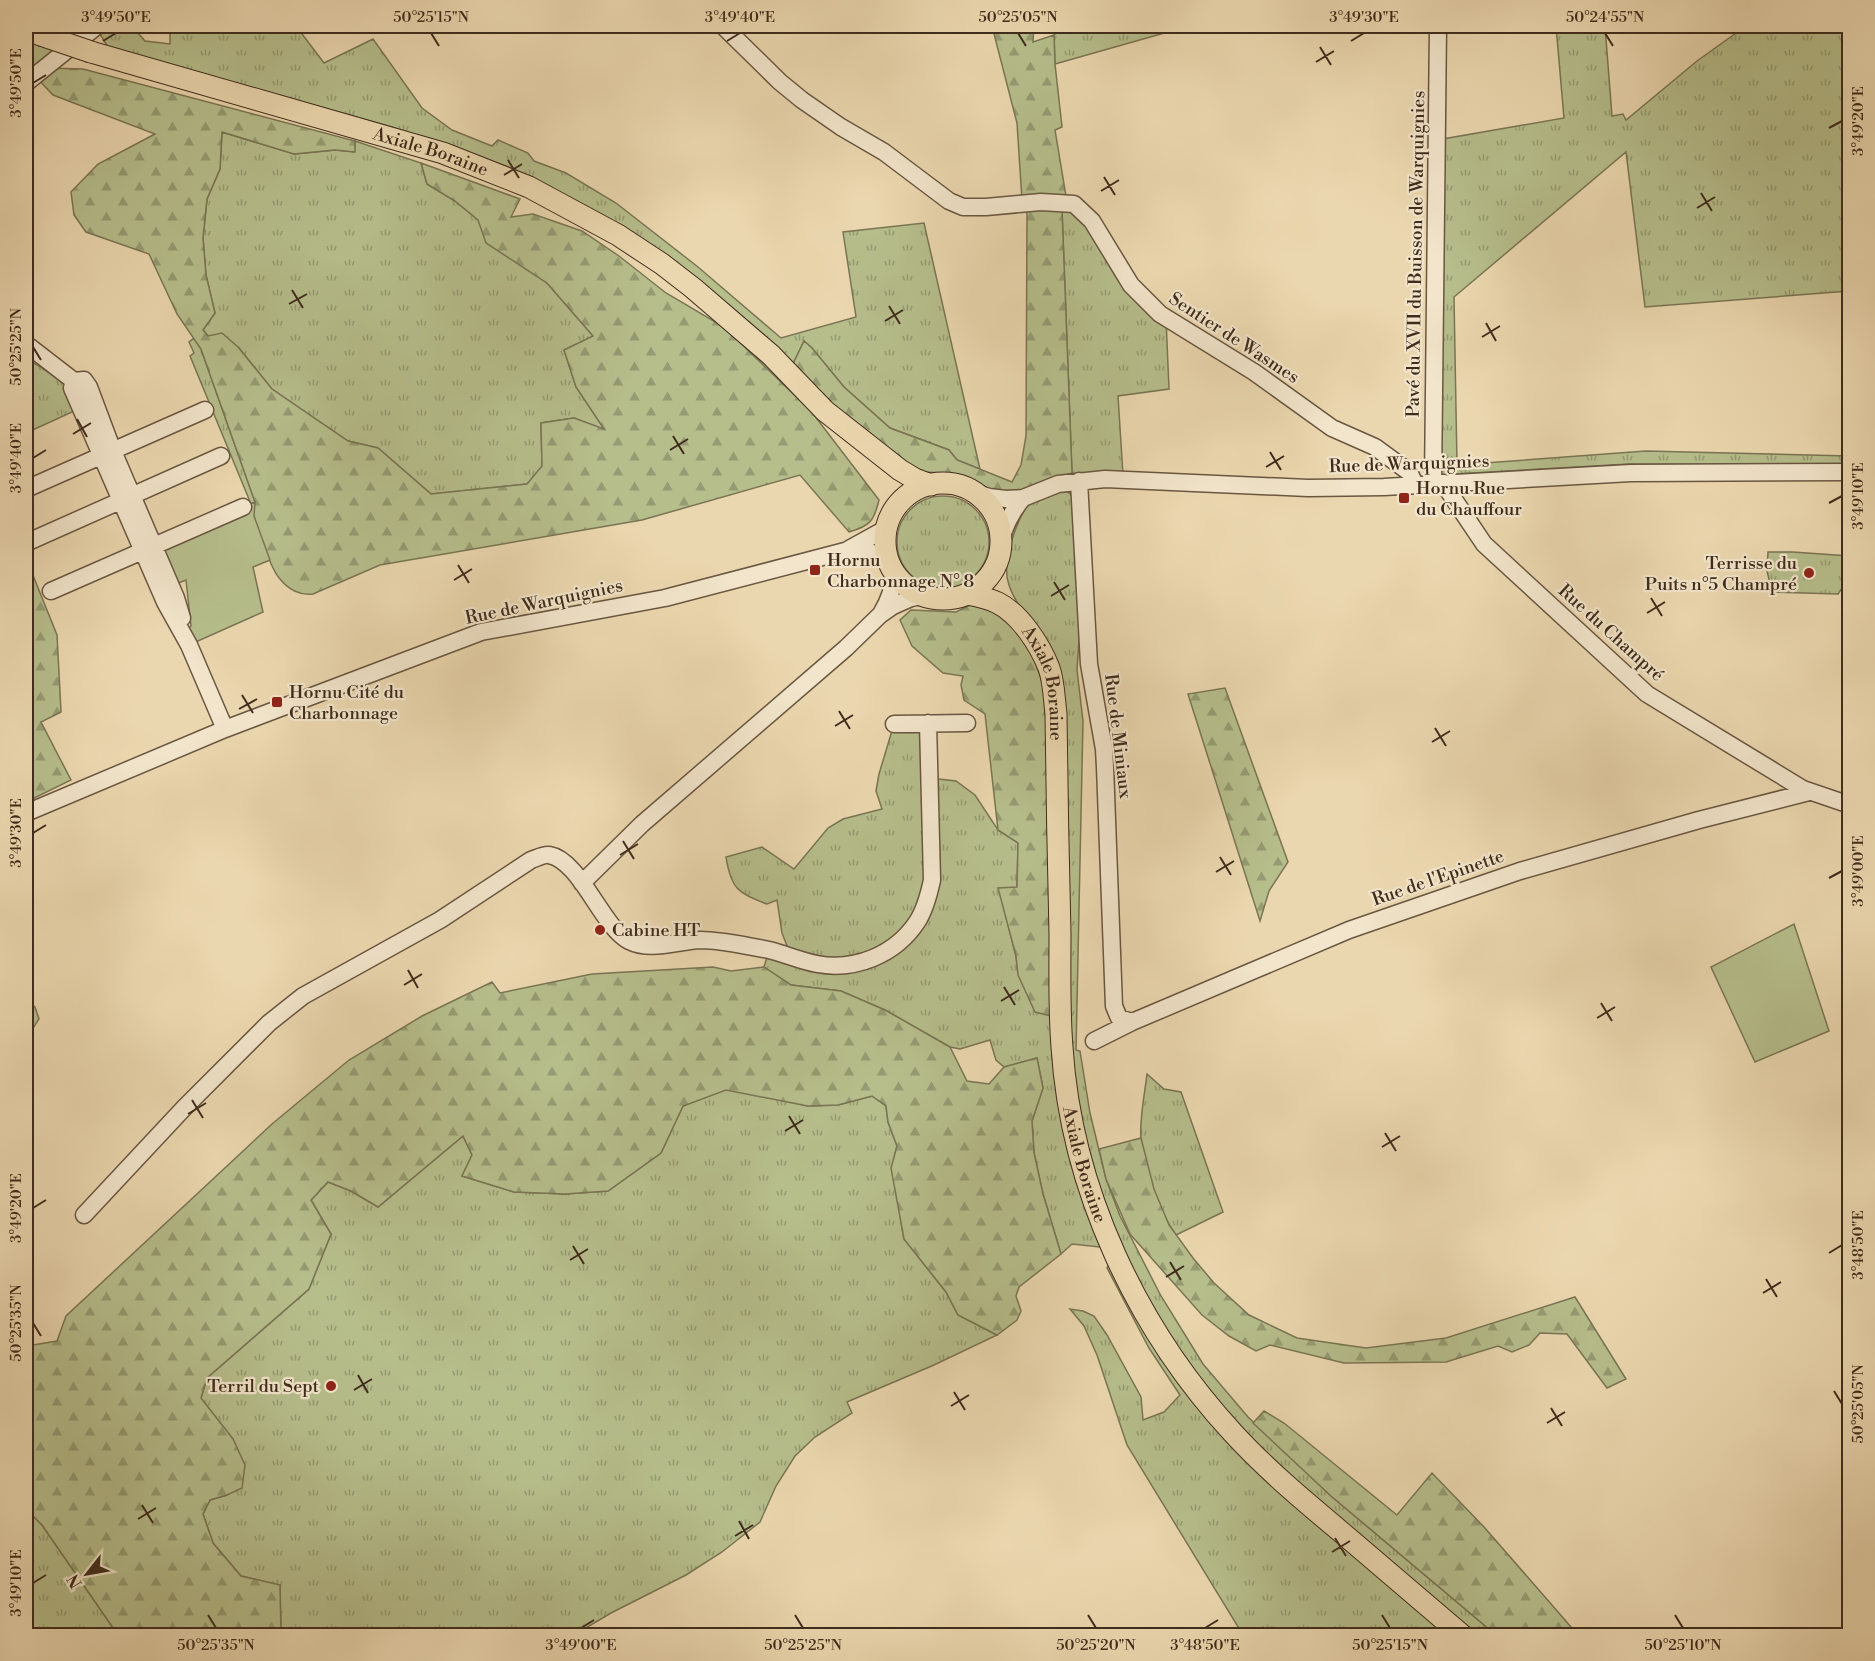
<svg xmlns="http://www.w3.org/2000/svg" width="1875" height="1661" font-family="'Libre Bodoni',serif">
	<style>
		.grass { fill: url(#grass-tufts); stroke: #7a7554; stroke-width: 1.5 }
		.forest { fill: url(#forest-firs); stroke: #7a7554; stroke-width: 1.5 }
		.park { fill: #b6be8c; stroke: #7a7554; stroke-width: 1.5 }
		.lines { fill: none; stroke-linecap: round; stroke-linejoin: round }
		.minor-casing { stroke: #6a5741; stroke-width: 19 }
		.major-casing { stroke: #3f2c1c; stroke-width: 23 }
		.minor { stroke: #f2e5cb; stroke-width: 16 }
		.major { stroke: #ebd7af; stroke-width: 21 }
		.major-bridge-casing { stroke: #3f2c1c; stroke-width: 23; stroke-linecap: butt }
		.major-bridge { stroke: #ebd7af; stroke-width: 21 }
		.ticks { fill: none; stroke: #3f2c1c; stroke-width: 2 }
		.poi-dot { fill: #8f2418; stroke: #f2e5cb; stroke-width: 2 }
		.labels { text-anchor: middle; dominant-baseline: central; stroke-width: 4.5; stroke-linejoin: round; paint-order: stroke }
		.street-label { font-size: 18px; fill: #3f2c1c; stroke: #f2e5cb }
		.poi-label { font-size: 18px; fill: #3f2c1c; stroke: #f2e5cb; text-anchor: start }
		.neatline { fill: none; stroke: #3f2c1c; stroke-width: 2 }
		.ticks-label { font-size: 15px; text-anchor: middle; fill: #3f2c1c }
	</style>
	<defs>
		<pattern id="grass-tufts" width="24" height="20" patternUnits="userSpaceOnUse" patternTransform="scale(1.5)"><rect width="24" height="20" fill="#b6be8c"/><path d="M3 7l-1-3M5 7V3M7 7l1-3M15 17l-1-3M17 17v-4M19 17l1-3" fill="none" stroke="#959b72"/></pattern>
		<pattern id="forest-firs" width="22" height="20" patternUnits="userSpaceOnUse" patternTransform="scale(1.5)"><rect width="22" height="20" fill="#b6be8c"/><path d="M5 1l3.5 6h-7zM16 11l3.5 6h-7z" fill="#959b72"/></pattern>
	</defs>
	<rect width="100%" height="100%" fill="#ebd7af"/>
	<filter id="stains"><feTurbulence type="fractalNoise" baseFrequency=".00333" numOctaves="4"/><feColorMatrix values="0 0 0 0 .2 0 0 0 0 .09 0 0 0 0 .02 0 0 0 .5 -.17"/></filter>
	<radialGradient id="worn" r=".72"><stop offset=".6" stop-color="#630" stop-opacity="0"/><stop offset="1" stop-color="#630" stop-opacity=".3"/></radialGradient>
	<path class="grass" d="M108 26H132L145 41 170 44V28L173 26H296L324 63 373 39 422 108 452 130 492 146 498 140 528 153 534 161 566 173 616 203 698 267 781 338 856 317 843 232 924 223 980 469 957 460 949 450 890 428 844 387 812 348 804 341 792 366 590 209 511 168 392 127 108 47 100 34Z
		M1065 26H1189L1055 64 1054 35Z
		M1556 26H1605L1612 116 1623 114 1626 120 1697 61 1746 26H1849V291L1645 307 1626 152 1454 297 1457 465 1646 451 1849 456V465L1629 464 1437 475 1443 139 1564 118Z
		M222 132 294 154 335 150 354 152 355 141 421 163 427 184 455 201 478 220 522 244 547 283 594 337 564 350 576 387 605 430 574 418 541 423 542 467 527 484 431 494 378 448 348 441 272 389 238 347 208 336 203 330 215 313 206 275 203 238 207 199 220 169Z
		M1066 196 1166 318 1169 389 1118 396 1123 475 1072 473 1062 210Z
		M194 338 201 349 255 502 251 504 190 356 194 353 189 342Z
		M26 360C42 364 56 380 72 388L81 408 26 433Z
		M1065 489 1075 499 1080 625 1077 670 1083 721 1076 1050 1080 1051 1090 1113 1106 1179 1120 1216 1161 1296 1203 1364 1248 1417 1331 1496 1496 1635H1243L1127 1445 1097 1355 1084 1326 1070 1309 1083 1311 1094 1316 1107 1335 1141 1397 1143 1420 1164 1412 1180 1395 1149 1348 1107 1268 1114 1252 1100 1247 1072 1244 1061 1254 1043 1194 1034 1153 1032 1121 1043 1088 1037 1058 1004 1067 996 1060 990 1040 960 1049 950 1047 885 1010 841 991 791 985 764 967 769 950 791 956 782 933 777 900 767 904C738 893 731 889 726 857L762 847 794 869 828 828 843 819 882 809 876 791 879 774 894 724 928 723 930 778 956 781 975 795 998 830 1018 842 1017 888H999L1016 956 1018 975 1043 637C1031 621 1015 604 1009 585 1000 561 1018 520 1030 499Z
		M897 542a46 46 0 1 1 92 0a46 46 0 1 1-92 0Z
		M1768 552H1793L1849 556V578L1838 594 1772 592 1767 571Z
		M1147 1074 1164 1089 1181 1092 1223 1212 1176 1235C1159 1212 1144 1167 1141 1139 1139 1121 1145 1092 1147 1074Z
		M726 1089 808 1106 838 1105 872 1096 886 1106 888 1122 897 1146 892 1168 904 1239 946 1292 958 1315 997 1335 934 1365 847 1402 852 1413 815 1437 795 1456 776 1486 760 1522 722 1552 686 1575 611 1613 574 1635H281L280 1585 241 1576 213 1543 203 1514 210 1500 227 1495 201 1398 207 1378 309 1289 331 1234 311 1200 328 1182 351 1191 378 1207 463 1136 472 1155 462 1176 514 1192 565 1194 608 1191 661 1153 683 1106Z
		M26 1509 42 1525 118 1635H26Z"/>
	<path class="forest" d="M26 26H97L46 68 83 69 355 141V152L335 150 294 154 222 132 220 169 207 199 203 238 206 275 215 313 203 330 208 336 222 333 238 347 272 389 348 441 378 448 431 494 527 484 542 466 541 423 574 418 604 429 576 387 564 350 593 336 547 283 486 243 478 220 455 201 427 184 421 163 520 199 511 217 533 214 582 231 619 256 666 293 724 327 811 411 879 500C874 521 870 526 849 532L800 475 642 520 380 565 313 594C300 596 288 589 280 579 272 571 256 528 254 516 253 512 254 507 255 502L201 349 177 314 149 254 86 232 74 215 71 192 98 164 155 134 53 95 35 76 26 83Z
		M992 26H1034L1033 42 1054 35 1055 64 1062 127 1055 130 1066 196 1062 210 1072 473 1026 491H988L945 473 924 472 901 462 857 429 792 366 804 341 812 348 844 387 890 428 949 450 957 460 1012 482 1021 465 1026 436 1027 214 1022 200 1017 123Z
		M26 558 57 635 61 712 41 722 71 780 26 802Z
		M976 602C1024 626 1037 657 1049 707L1051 1016 1035 1012 1018 975 1016 956 998 888 1017 887 1018 843 998 830 985 714 964 700 961 685 963 676 943 673 912 646 900 620 911 610 956 612Z
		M1225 688 1288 862 1269 891 1260 921 1188 694Z
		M713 967 731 971 764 967 791 985 841 991 885 1010 950 1047 967 1081 989 1084 1004 1067 1037 1058 1043 1088 1032 1121 1034 1153 1043 1194 1061 1254 1019 1287 1016 1296 1021 1311 1017 1320 997 1335 958 1315 946 1292 904 1239 891 1168 897 1146 888 1122 886 1106 872 1096 838 1105 808 1106 726 1090 683 1106 661 1153 608 1191 565 1194 514 1192 462 1176 472 1155 463 1136 378 1207 351 1191 328 1182 311 1200 331 1234 309 1289 207 1378 201 1398 233 1439 245 1465 242 1488 227 1495 210 1500 203 1514 213 1543 241 1576 280 1585 281 1635H118L42 1525 26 1509V1349L33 1345 57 1341 66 1316 272 1124 349 1060 422 1016 492 982 500 993 592 974Z
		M26 1000 35 1007 39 1019 26 1039Z
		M1141 1138 1154 1189 1169 1225 1193 1258 1214 1283 1249 1315 1297 1338 1366 1348 1446 1338 1575 1297 1626 1379 1607 1388 1567 1334 1540 1333 1529 1345 1512 1352 1498 1346 1446 1362 1344 1363 1270 1345 1256 1351 1229 1336 1202 1315 1130 1234 1106 1179 1099 1149Z
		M1264 1411 1284 1423 1397 1515 1432 1473 1484 1527 1578 1635H1496L1331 1496 1253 1423Z"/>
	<path class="park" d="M255 502 254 516 270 560 253 567 263 612 189 645 185 631 191 626 186 580 171 586 154 546Z
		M1794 924 1829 1031 1755 1062 1711 967Z"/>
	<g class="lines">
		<defs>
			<path id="minor" d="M723 26 780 82 802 100 841 127 884 152 949 201 963 207H986L1041 202 1074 204 1092 221 1131 285 1160 314 1254 372 1332 428 1375 447 1409 472 1415 484
				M26 83 97 26
				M26 346 30 347 74 381
				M74 381 72 388 165 602 189 645 225 729
				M74 381 84 380 89 387 113 451 176 598 182 618
				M1079 481 1089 664 1104 749 1105 767 1114 1006 1119 1018 1132 1022
				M1433 483 1438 26
				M1443 483 1484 544 1647 694 1803 789 1850 805
				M26 489 205 410
				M973 492 989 497 1006 499 1023 498 1058 484 1105 479 1308 488 1384 487 1631 473 1850 472
				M1001 541C1005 524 1012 511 1023 498
				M28 542 221 456
				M849 549 887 528
				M51 591 243 507
				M882 612C890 599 893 588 895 573
				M894 724 967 723
				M26 813 225 729 481 632 665 598 845 551C863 548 875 552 889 563
				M582 883 642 824 846 648 880 615 893 606 911 598 923 596
				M1094 1041 1132 1022 1349 930 1520 871 1699 820 1809 792
				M84 1215 184 1108 269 1023 303 996 440 920 531 860C537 858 544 854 549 855 580 860 602 927 629 941 651 952 677 941 701 940 708 940 716 941 724 942 738 944 754 947 769 950 785 954 801 961 817 964 855 971 895 955 917 922 925 910 929 894 932 880L928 723"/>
			<g id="major">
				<path d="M26 29 41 35"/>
				<path id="s1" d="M91 52 443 153 529 187 618 235 662 264 693 288 771 355 825 411 900 470 915 479 931 485"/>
				<circle cx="943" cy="541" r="58"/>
				<path id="s2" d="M967 594C978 596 988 598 998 603 1020 614 1040 645 1049 668 1054 682 1054 698 1056 714 1057 787 1058 861 1060 934 1060 972 1059 1010 1062 1047 1071 1189 1137 1329 1233 1433 1266 1469 1303 1500 1340 1531 1381 1566 1422 1601 1463 1636"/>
			</g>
		</defs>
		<use href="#minor" class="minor-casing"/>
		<use href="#major" class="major-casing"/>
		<use href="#minor" class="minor"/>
		<use href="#major" class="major"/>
		<defs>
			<path id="major-bridge" d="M41 35 91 52"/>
		</defs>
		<use href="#major-bridge" class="major-bridge-casing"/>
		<use href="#major-bridge" class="major-bridge"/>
	</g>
	<path class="ticks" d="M431 33 439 46M1018 33 1026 46M1605 33 1613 46M103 41 116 33M727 41 740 33M1351 41 1364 33M1320 47 1331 65M1316 62 1334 51M33 83 46 75M1829 128 1842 121M508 160 519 178M504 175 522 164M1104 177 1115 195M1101 191 1119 180M1701 193 1712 211M1697 208 1715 197M292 290 303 308M289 304 307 294M889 306 900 324M885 321 903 310M1486 323 1496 341M1482 337 1500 326M33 347 41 360M77 419 87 437M73 434 91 423M673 436 684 454M670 450 688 439M1270 452 1281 470M33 458 46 450M1266 467 1284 456M1829 503 1842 496M458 565 469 583M454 580 472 569M1054 582 1065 600M1051 596 1069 585M1651 598 1662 616M1647 613 1665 602M242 695 253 713M239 709 257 699M839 711 850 729M835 726 853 715M1435 728 1446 746M1432 742 1450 731M33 833 46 825M623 841 634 859M620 855 638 844M1220 857 1231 875M1216 872 1234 861M1829 878 1842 871M408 970 418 988M404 985 422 974M1004 987 1015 1005M1001 1001 1019 990M1601 1003 1612 1021M1597 1018 1615 1007M192 1100 203 1118M188 1114 206 1103M789 1116 800 1134M785 1131 803 1120M1385 1133 1396 1151M1382 1147 1400 1136M33 1208 46 1200M573 1246 584 1264M1829 1253 1842 1245M570 1260 588 1249M1170 1262 1181 1280M1166 1277 1184 1266M1766 1279 1777 1297M1763 1293 1781 1282M33 1323 41 1336M358 1375 368 1393M354 1390 372 1379M1834 1391 1842 1404M954 1392 965 1410M951 1406 969 1395M1551 1408 1562 1426M1547 1423 1565 1412M142 1505 153 1523M138 1519 156 1508M739 1521 749 1539M735 1536 753 1525M1335 1538 1346 1556M1332 1552 1350 1541M33 1583 46 1575M208 1615 216 1628M795 1615 803 1628M1088 1615 1096 1628M1382 1615 1390 1628M1675 1615 1683 1628M581 1628 594 1620M1205 1628 1218 1620"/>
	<g class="poi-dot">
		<rect x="1398" y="492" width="12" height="12" rx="3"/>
		<rect x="809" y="564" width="12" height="12" rx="3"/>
		<circle cx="1809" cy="573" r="6"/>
		<rect x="271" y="696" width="12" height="12" rx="3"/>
		<circle cx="600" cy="930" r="6"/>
		<circle cx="331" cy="1386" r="6"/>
	</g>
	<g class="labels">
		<g class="street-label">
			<text stroke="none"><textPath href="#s1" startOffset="354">Axiale Boraine</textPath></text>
			<text transform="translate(1416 254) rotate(-89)">Pavé du XVII du Buisson de Warquignies</text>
			<text transform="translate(1234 338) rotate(33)">Sentier de Wasmes</text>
			<text transform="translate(1409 464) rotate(-2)">Rue de Warquignies</text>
			<text transform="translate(544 602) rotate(-12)">Rue de Warquignies</text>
			<text transform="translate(1611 633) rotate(42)">Rue du Champré</text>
			<text stroke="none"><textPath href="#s2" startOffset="130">Axiale Boraine</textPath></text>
			<text transform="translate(1118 736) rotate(83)">Rue de Miniaux</text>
			<text transform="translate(1438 878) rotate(-19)">Rue de l'Epinette</text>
			<text stroke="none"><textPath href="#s2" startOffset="616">Axiale Boraine</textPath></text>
		</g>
		<g class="poi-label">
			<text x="1416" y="488">Hornu Rue<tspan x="1416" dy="21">du Chauffour</tspan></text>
			<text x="827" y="560">Hornu<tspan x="827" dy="21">Charbonnage N° 8</tspan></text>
			<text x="1797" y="563" text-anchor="end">Terrisse du<tspan x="1797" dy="21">Puits n°5 Champré</tspan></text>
			<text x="289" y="692">Hornu Cité du<tspan x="289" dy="21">Charbonnage</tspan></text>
			<text x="612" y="930">Cabine HT</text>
			<text x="319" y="1386" text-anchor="end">Terril du Sept</text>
		</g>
	</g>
	<rect width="1875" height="1661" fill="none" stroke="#ebd7af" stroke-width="66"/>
	<g transform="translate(87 1574) rotate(239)" stroke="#f2e5cb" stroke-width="4.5" paint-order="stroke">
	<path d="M0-4.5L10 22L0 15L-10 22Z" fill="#3f2c1c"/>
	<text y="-9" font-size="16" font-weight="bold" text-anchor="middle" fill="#3f2c1c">N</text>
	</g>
	<rect x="33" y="33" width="1809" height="1595" class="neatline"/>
	<g class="ticks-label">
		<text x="116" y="22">3°49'50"E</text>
		<text x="431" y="22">50°25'15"N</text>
		<text x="740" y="22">3°49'40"E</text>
		<text x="1018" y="22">50°25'05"N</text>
		<text x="1364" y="22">3°49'30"E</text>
		<text x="1605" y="22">50°24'55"N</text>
		<text transform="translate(16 83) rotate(-90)" y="5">3°49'50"E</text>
		<text transform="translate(1858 121) rotate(-90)" y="5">3°49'20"E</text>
		<text transform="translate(16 347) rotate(-90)" y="5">50°25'25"N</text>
		<text transform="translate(16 458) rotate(-90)" y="5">3°49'40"E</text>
		<text transform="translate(1858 496) rotate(-90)" y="5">3°49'10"E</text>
		<text transform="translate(16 833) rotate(-90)" y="5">3°49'30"E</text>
		<text transform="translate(1858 871) rotate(-90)" y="5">3°49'00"E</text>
		<text transform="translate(16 1208) rotate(-90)" y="5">3°49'20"E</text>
		<text transform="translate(1858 1245) rotate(-90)" y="5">3°48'50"E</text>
		<text transform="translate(16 1323) rotate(-90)" y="5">50°25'35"N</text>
		<text transform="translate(1858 1404) rotate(-90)" y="5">50°25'05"N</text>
		<text transform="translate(16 1583) rotate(-90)" y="5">3°49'10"E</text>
		<text x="216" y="1650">50°25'35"N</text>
		<text x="581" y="1650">3°49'00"E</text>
		<text x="803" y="1650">50°25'25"N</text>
		<text x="1096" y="1650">50°25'20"N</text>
		<text x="1205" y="1650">3°48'50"E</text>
		<text x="1390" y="1650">50°25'15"N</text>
		<text x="1683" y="1650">50°25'10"N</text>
	</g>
	<rect width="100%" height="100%" filter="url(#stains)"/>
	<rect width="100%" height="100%" fill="url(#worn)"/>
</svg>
